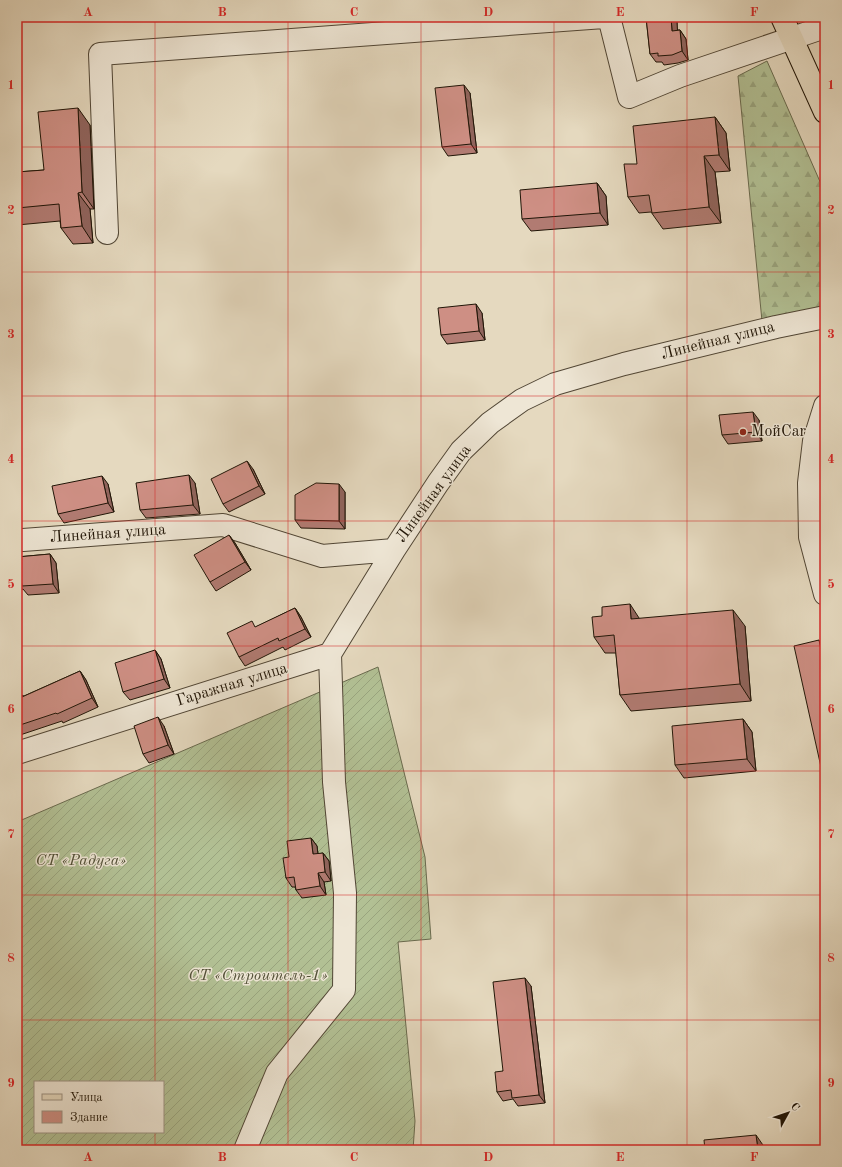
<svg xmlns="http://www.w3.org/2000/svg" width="842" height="1167" font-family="'Old Standard TT',serif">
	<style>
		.forest { fill: url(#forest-firs); stroke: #696a4e }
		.garden { fill: url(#garden-furrows); stroke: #696a4e; fill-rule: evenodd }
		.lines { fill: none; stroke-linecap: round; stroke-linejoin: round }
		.minor-casing { stroke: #514635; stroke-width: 24 }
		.major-casing { stroke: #201507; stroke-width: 24 }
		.minor { stroke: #eee6d5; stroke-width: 22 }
		.major { stroke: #e5d9bf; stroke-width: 22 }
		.wall { fill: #b17b72; stroke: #201507 }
		.shaded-wall { fill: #90645c; stroke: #201507 }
		.building { fill: #ce8f84; stroke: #201507 }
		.grid { fill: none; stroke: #d62828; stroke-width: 1; stroke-opacity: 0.55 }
		.poi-dot { fill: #8f2418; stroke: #eee6d5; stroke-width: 1.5 }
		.labels { text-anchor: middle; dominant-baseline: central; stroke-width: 3; stroke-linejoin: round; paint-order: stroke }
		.street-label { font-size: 16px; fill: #201507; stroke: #eee6d5 }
		.poi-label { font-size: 16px; fill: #201507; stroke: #eee6d5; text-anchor: start }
		.park-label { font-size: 16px; font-style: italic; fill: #535138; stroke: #eee6d5 }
		.neatline { fill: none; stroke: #d62828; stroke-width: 1.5 }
		.grid-label { font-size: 13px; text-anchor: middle; font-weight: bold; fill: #d62828 }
	</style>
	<defs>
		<pattern id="forest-firs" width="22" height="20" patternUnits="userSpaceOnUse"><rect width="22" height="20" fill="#b2c094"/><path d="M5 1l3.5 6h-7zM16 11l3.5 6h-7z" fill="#99a47e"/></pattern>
		<pattern id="garden-furrows" width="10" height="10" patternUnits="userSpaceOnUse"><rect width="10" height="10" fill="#b2c094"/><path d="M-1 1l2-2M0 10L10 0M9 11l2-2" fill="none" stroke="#99a47e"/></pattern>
	</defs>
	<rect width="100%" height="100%" fill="#e5d9bf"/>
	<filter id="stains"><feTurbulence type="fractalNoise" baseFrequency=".005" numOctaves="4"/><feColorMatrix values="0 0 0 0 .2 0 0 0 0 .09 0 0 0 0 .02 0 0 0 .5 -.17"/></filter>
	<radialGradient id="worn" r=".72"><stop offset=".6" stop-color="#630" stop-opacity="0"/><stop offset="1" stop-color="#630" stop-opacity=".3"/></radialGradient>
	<path class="forest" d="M767 61 825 193V306L762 321 738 76Z"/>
	<path class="garden" d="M378 667 425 857 431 939 398 942 415 1121 413 1150H17V822ZM35 1082H163V1132H35Z"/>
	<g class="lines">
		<defs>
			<path id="minor" d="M609 17 629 97 680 76 825 27
				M107 233 100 54 604 17
				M825 406 814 441 809 483 810 537 825 594
				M23 540 223 525 322 556 394 550 438 483 461 451 490 423 522 400 555 384 624 364 776 327 825 317
				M17 753 330 654 394 550
				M245 1150 277 1073 344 990 345 893 334 782 330 654"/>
			<path id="major" d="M782 17 825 112"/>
		</defs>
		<use href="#minor" class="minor-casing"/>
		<use href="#major" class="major-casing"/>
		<use href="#minor" class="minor"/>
		<use href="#major" class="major"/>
	</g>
	<path class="wall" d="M646 17H673L677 22V30H680L686 39 688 60 678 63 664 65 662 62H656L650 54Z
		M470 93 477 153 448 156 442 147Z
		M715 117 726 133 730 171 715 172 721 223 663 229 651 212 639 213 628 197 637 164Z
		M90 125 94 209H90L93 243 73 244 61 228 60 221 17 225V172L44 170Z
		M597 183 606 196 608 225 531 231 522 219Z
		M482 313 485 340 447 344 441 335Z
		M759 420 762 441 728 444 722 435Z
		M253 469 265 494 229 512 223 504Z
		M195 483 200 514 146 518 140 510Z
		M108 484 114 512 64 523 58 514Z
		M345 492V529L301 528 295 520Z
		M229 535 235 543 251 570 216 591 210 582Z
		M50 554 56 563 59 593 28 595 23 589 17 591V557Z
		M295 608 301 617 311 637 285 650 283 647 245 666 239 657 256 627Z
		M640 619 745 626 751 701 631 711 620 695 616 653H605L594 637Z
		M155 650 161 659 170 688 130 700 123 692Z
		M80 671 86 680 98 707 63 723 62 721 17 736V693L24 696Z
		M743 719 752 732 756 771 684 778 675 765Z
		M164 726 174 754 149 763 143 754Z
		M311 838 317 846 318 854 323 853 329 861 331 881 324 882 326 895 302 898 296 890 295 887H292L286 878 289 857Z
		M531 986 545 1103 518 1106 513 1099 503 1101 497 1092 503 1071Z"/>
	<path class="shaded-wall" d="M671 17H673L677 22 678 39 672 31Z
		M680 30 686 39 688 60 682 51Z
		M464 85 470 93 477 153 471 144Z
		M78 108 90 125 94 209 82 192Z
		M715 117 726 133 730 171 719 155Z
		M704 156 715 172 721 223 709 207Z
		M597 183 606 196 608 225 600 213Z
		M78 193 90 209 93 243 82 226Z
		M476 304 482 313 485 340 479 331Z
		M753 412 759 420 762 441 756 432Z
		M247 461 253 469 265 494 259 486Z
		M189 475 195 483 200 514 193 505Z
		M102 476 108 484 114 512 108 503Z
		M339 484 345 492V529L339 521Z
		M229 535 235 543 251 570 245 562Z
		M50 554 56 563 59 593 53 584Z
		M630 604 641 621 631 619Z
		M295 608 301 617 311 637 305 629Z
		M733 610 745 626 751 701 740 684Z
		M819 640 822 645 825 659V668Z
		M155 650 161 659 170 688 164 679Z
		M80 671 86 680 98 707 92 698Z
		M158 717 164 726 174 754 168 745Z
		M743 719 752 732 756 771 747 759Z
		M311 838 317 846 319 863 313 854Z
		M323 853 329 861 331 881 325 872Z
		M318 873 324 882 326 895 320 886Z
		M525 978 531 986 545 1103 539 1095Z
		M756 1135 765 1148V1150H758Z"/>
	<path class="building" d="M646 17H671L672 31 680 30 682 51 672 55 658 56V53L650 54Z
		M464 85 471 144 442 147 435 88Z
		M78 108 82 192 78 193 82 226 61 228 59 204 17 208V172L44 170 38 112Z
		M715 117 719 155 704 156 709 207 652 213 649 195 628 197 624 164H637L633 126Z
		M597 183 600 213 522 219 520 190Z
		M476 304 479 331 441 335 438 308Z
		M753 412 756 432 722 435 719 415Z
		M247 461 259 486 223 504 211 479Z
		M189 475 193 505 140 510 136 483Z
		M102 476 108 503 58 514 52 486Z
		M316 483 339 484V521L295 520V495Z
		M229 535 245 562 210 582 194 555Z
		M50 554 53 584 22 586 21 579 17 580V557Z
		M630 604 631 619 733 610 740 684 620 695 614 635 594 637 592 617 602 616V607Z
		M295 608 305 629 279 641 278 638 239 657 227 633 252 621 255 627Z
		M819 640 825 668V785L794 646Z
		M155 650 164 679 123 692 115 663Z
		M80 671 92 698 57 714 56 713 17 726V693L21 692 22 697Z
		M158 717 168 745 143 754 134 726Z
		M743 719 747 759 675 765 672 726Z
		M311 838 313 854 323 853 325 872 318 873 320 886 296 890 294 877 286 878 283 858 289 857 287 841Z
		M525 978 539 1095 512 1098 511 1090 497 1092 495 1072 503 1071 493 982Z
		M756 1135 758 1150H705L704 1140Z"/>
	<path class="grid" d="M155 17V1082M288 17V1150M421 17V1150M554 17V1150M687 17V1150M17 147H825M17 272H825M17 396H825M17 521H825M17 646H825M17 771H825M17 895H825M17 1020H825M155 1132V1150"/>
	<circle class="poi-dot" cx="743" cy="432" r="4"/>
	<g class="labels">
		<g class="street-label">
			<text transform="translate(718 341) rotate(-14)">Линейная улица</text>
			<text transform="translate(434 494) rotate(-54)">Линейная улица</text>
			<text transform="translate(108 534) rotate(-4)">Линейная улица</text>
			<text transform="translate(232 685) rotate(-17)">Гаражная улица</text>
		</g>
		<g class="poi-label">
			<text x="751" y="432">МойCar</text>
		</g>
		<g class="park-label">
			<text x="81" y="861">СТ «Радуга»</text>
			<text x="258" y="976">СТ «Строитель-1»</text>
		</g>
	</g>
	<rect width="842" height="1167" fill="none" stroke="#e5d9bf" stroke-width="44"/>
	<rect x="34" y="1081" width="130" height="52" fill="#eee6d5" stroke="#9c9283"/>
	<rect x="42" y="1094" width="20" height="6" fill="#e5d9bf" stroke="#9c9283"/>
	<text x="70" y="1101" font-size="12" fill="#201507">Улица</text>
	<rect x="42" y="1111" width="20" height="12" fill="#ce8f84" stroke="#9c9283"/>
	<text x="70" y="1121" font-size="12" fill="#201507">Здание</text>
	<g transform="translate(788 1113) rotate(50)" stroke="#eee6d5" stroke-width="3" paint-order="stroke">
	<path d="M0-3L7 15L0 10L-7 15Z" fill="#201507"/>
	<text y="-6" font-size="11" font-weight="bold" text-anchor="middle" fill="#201507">С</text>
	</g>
	<rect x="22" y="22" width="798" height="1123" class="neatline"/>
	<g class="grid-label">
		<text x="88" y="16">A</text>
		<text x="222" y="16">B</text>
		<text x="354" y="16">C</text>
		<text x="488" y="16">D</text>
		<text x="620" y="16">E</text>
		<text x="754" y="16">F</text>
		<text x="11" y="89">1</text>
		<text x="831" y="89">1</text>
		<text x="11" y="214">2</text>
		<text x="831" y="214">2</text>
		<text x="11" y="338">3</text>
		<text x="831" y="338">3</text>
		<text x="11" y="463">4</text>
		<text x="831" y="463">4</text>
		<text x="11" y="588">5</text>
		<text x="831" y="588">5</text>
		<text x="11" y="713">6</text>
		<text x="831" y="713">6</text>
		<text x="11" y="838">7</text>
		<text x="831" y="838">7</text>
		<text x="11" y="962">8</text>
		<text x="831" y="962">8</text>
		<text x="11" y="1087">9</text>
		<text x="831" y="1087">9</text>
		<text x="88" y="1161">A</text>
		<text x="222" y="1161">B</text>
		<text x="354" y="1161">C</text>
		<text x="488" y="1161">D</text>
		<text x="620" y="1161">E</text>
		<text x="754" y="1161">F</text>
	</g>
	<rect width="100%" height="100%" filter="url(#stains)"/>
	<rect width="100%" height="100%" fill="url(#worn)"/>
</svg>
